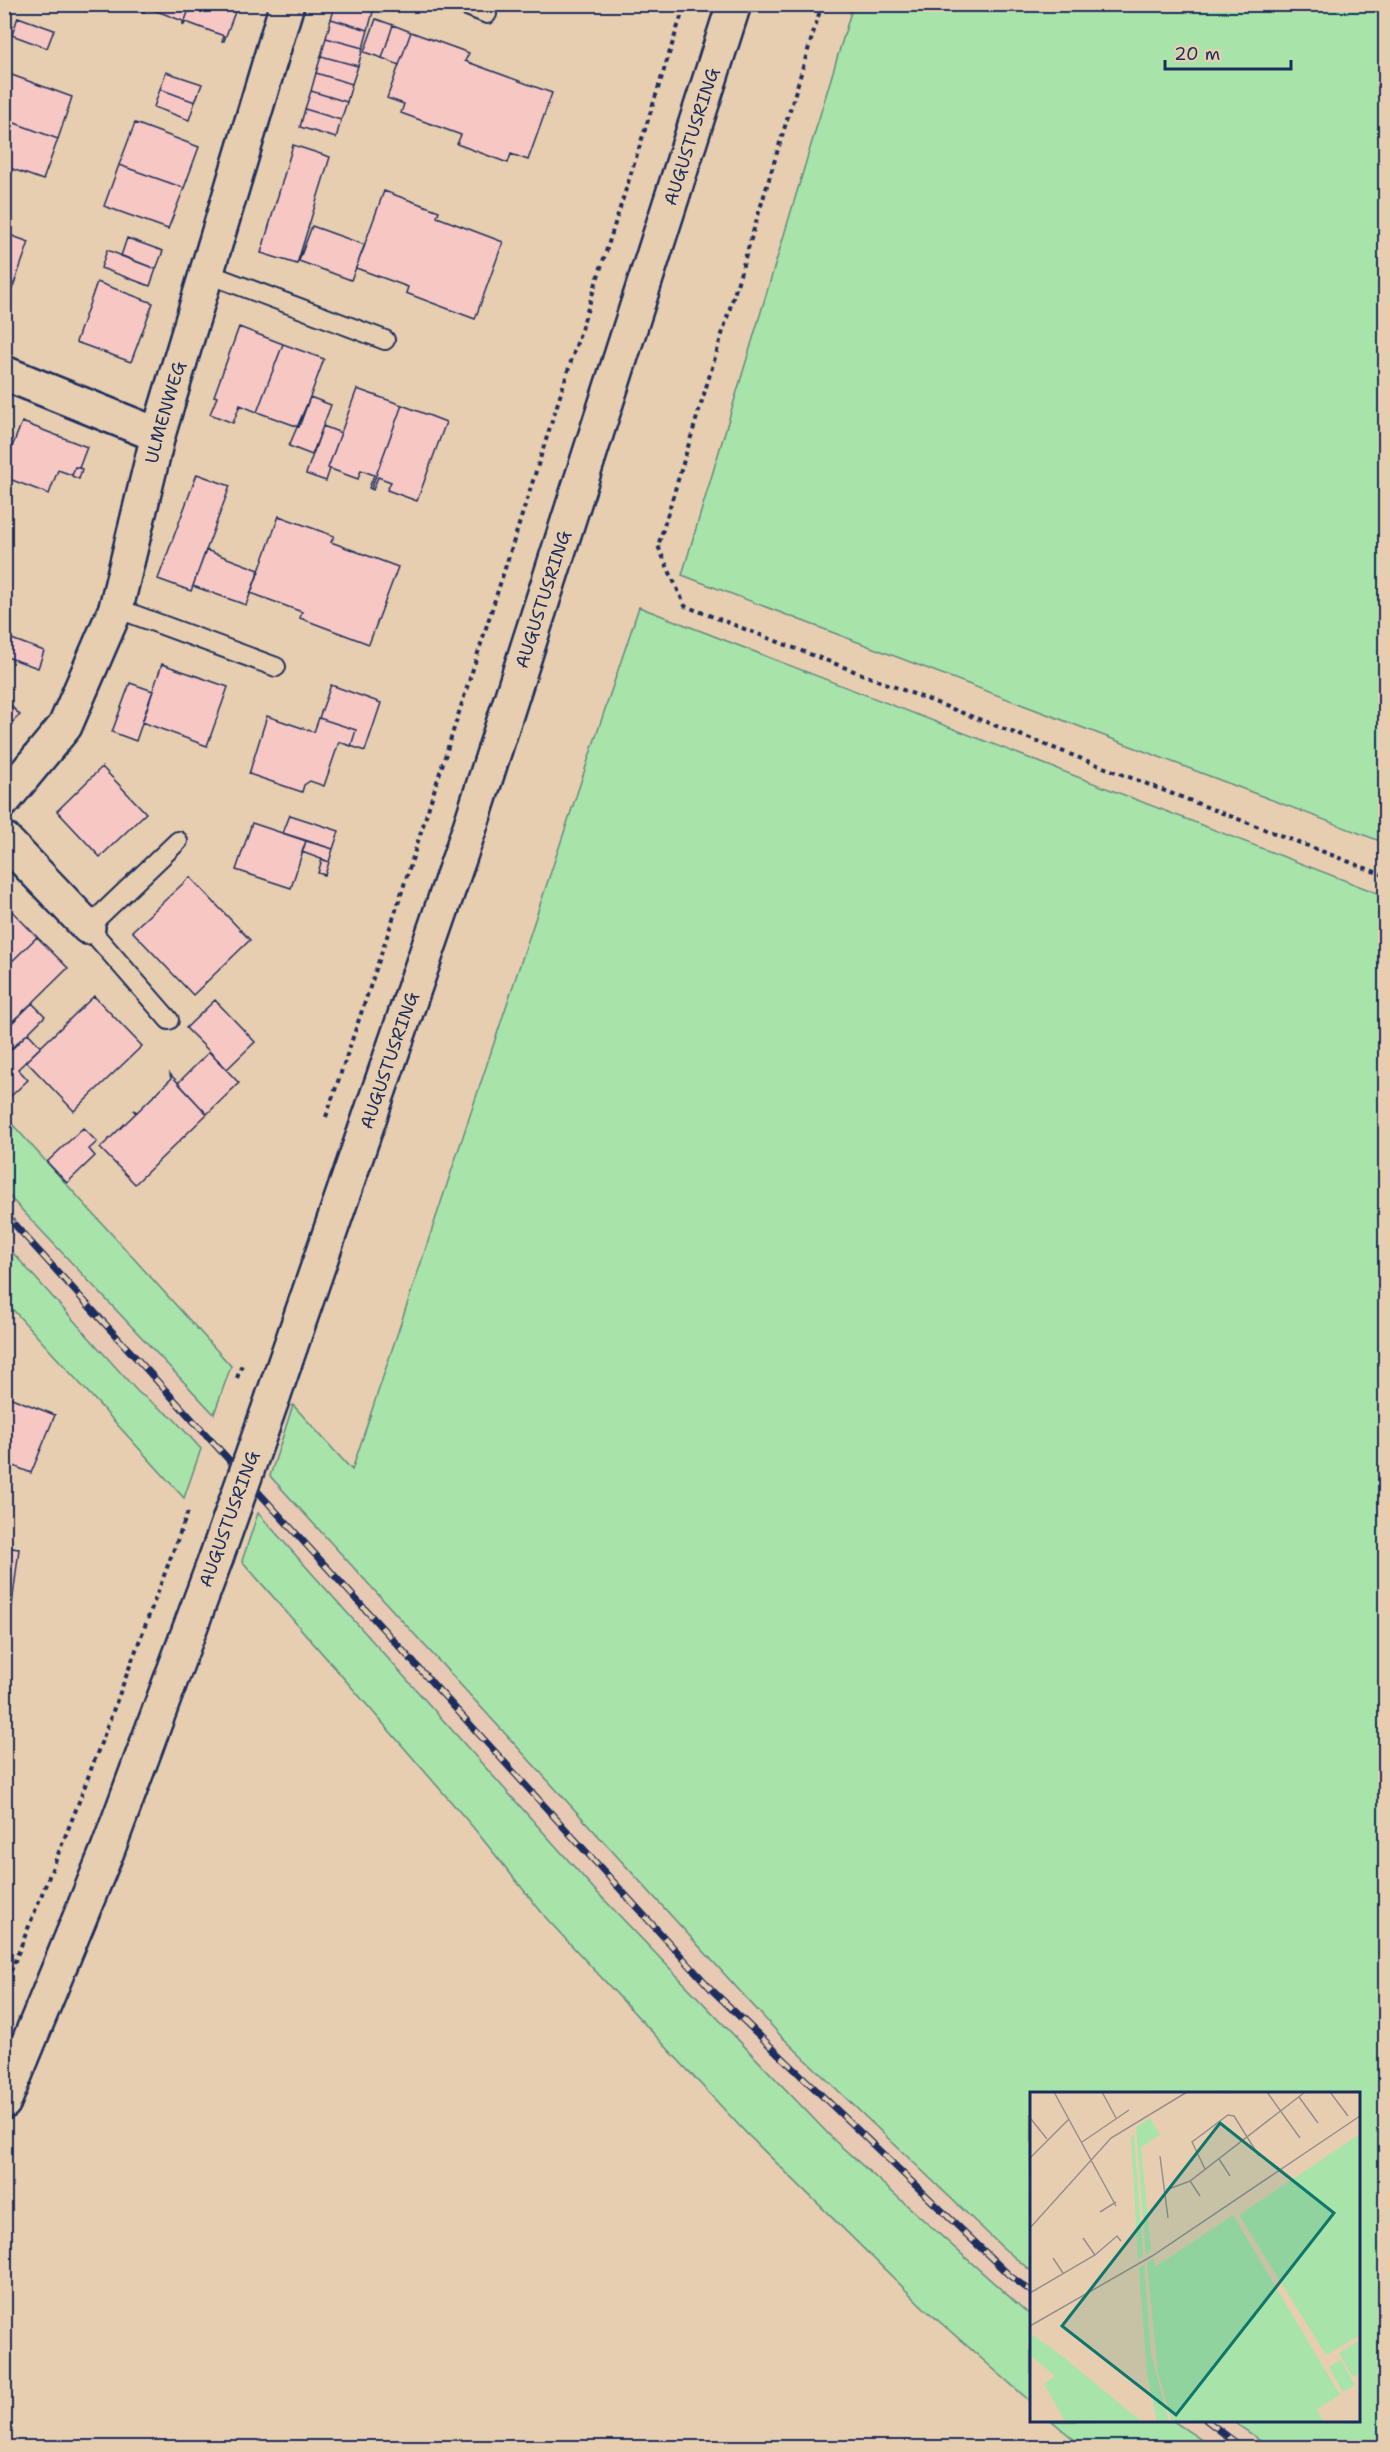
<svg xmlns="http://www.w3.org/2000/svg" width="1390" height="2452" font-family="'Shantell Sans',sans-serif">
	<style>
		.built { fill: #e8c9b4 }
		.green { fill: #a8e3a9; stroke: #628984; stroke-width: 1.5 }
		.building { fill: #f7c7c3; stroke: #1b2f5e; stroke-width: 1.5 }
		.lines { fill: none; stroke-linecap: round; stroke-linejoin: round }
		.service-casing { stroke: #1b2f5e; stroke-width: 22 }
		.minor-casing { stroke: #1b2f5e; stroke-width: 38 }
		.secondary-casing { stroke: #1b2f5e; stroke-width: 38 }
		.path { stroke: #1b2f5e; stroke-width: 4; stroke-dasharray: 4.5 4.5; stroke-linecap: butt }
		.service { stroke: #e8ceb0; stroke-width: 18 }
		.minor { stroke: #e8ceb0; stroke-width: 33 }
		.secondary { stroke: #e8ceb0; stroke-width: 33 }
		.rail-casing { stroke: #1b2f5e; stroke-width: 7 }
		.rail { stroke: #e8ceb0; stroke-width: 4.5; stroke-dasharray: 14; stroke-linecap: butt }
		.secondary-bridge-casing { stroke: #1b2f5e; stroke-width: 38; stroke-linecap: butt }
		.path-bridge { stroke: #1b2f5e; stroke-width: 4; stroke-dasharray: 4.5 4.5; stroke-linecap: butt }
		.secondary-bridge { stroke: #e8ceb0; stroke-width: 33 }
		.labels { text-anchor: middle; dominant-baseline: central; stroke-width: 5; stroke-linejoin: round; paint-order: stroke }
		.street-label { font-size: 18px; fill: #1b2f5e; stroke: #e8ceb0 }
		.inset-road { fill: none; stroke: #968e8f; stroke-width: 1.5 }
		.view { fill: #0f766e; fill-opacity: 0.15; stroke: #0f766e; stroke-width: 3 }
		.inset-edge { fill: none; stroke: #1b2f5e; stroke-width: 3 }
	</style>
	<rect width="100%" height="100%" fill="#e8ceb0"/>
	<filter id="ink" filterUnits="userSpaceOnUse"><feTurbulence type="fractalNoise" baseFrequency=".0167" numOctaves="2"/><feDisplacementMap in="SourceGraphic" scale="12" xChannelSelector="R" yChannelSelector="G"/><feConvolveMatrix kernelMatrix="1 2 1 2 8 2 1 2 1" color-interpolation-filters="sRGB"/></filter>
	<g filter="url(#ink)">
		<path class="built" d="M4 1192 214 1414 201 1449 174 1419 138 1392 5 1244Z
			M270 1476 781 2036 1002 2247 1031 2271V2316L835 2141 594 1889 258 1513Z
			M1173 2421H1232L1271 2447H1212Z"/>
		<path class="green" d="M853 5H1385V843L682 575Z
			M639 607 1385 896V2447H1271L1232 2421 1358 2420V2094H1032L1031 2271 1002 2247 781 2036 270 1476 293 1405 352 1470Z
			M4 1115 231 1366 214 1414 5 1192Z
			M5 1244 138 1392 174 1419 201 1449 184 1498 5 1301Z
			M258 1513 594 1889 835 2141 1031 2316V2402L924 2308 747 2134 547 1919 472 1826 242 1561Z
			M1052 2421H1173L1212 2447H1083Z"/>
		<path class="building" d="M144 4H191L183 26V21L146 7 144 12 142 11Z
			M191 4H238L224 41H222L224 36 186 22 183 26Z
			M336 4H347L373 12 368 30 331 19Z
			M18 17 54 30 47 48 12 35Z
			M331 19 368 30 363 48 326 38Z
			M376 19 393 25 382 58 364 52Z
			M393 25 411 32 399 65 382 58Z
			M411 32 469 53 465 61 552 93 528 160 511 154 508 163 457 144 461 135 401 113 404 104 387 98Z
			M326 38 363 48 358 66 321 56Z
			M321 56 358 66 352 84 316 73Z
			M166 72 202 84 195 102 160 89Z
			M316 73 352 84 347 102 311 91Z
			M9 74 72 97 58 139 4 119V86Z
			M160 89 195 102 189 120 154 107Z
			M311 91 347 102 341 120 305 109Z
			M305 109 341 120 336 138 300 127Z
			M4 119 58 139 43 180 4 166Z
			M135 123 199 147 184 188 119 165Z
			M293 145 330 157 297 264 261 253Z
			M119 165 184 188 168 229 104 206Z
			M384 191 439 211 437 217 503 242 475 319 406 293 408 287 356 268Z
			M312 226 365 245 351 280 299 261Z
			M4 233 29 242 14 284 4 280Z
			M127 238 163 251 156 269 121 256Z
			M107 250 156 269 150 286 101 268Z
			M4 280 14 284 4 310Z
			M97 282 153 303 131 362 76 342Z
			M239 327 283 344 257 412 240 405 233 423 210 414 217 397 214 396Z
			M283 344 324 359 299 427 257 412Z
			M357 389 402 405 371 489 369 488 374 475 361 470 358 479 328 468Z
			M310 397 331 405 312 455 289 446Z
			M402 405 446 422 417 501 387 490 391 482 378 477 373 490 371 489Z
			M22 422 87 447 79 468 75 467 72 475 58 470 49 494 4 477V467Z
			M323 426 341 433 328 468 330 469 326 481 306 474Z
			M75 467 82 469 79 479 72 476Z
			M197 474 230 486 191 591 158 579Z
			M279 516 334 536 331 542 398 567 369 644 300 618 302 612 251 593Z
			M206 550 259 570 246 605 193 586Z
			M9 638 44 651 38 668 4 656Z
			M162 664 228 687 207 746 142 722Z
			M130 683 153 691 136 741 112 732Z
			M331 685 381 703 365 751 351 746 356 730 319 718Z
			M4 699 20 715 4 730Z
			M267 716 314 732 319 718 356 730 351 746 339 742 324 786 310 781 304 785 302 792 249 774Z
			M102 767 146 813 100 857 57 811Z
			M290 815 339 831 333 849 283 833Z
			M252 823 306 841 291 888 236 870Z
			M306 841 333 849 329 862 302 852Z
			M322 859 329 862 325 875 318 873Z
			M190 877 250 940 193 995 132 931Z
			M6 905 37 937 4 969V907Z
			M37 937 68 968 12 1023 4 1015V969Z
			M94 996 142 1046 74 1111 26 1061Z
			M215 1000 255 1042 227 1069 186 1028Z
			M32 1003 45 1016 7 1054 4 1052V1029Z
			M28 1033 41 1047 18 1069 28 1080 10 1097 4 1091V1055Z
			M209 1052 239 1083 207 1114 178 1083Z
			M170 1074 207 1114 135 1184 100 1148 136 1113 133 1110 137 1112 171 1079Z
			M83 1128 97 1142 89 1149 95 1156 67 1183 47 1162Z
			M4 1395 55 1415 31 1473 4 1462Z
			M4 1547 19 1549 8 1637H4Z"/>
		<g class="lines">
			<defs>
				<path id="service" d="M462 4 487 14
					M206 273 385 340
					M116 608 276 667
					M169 1020 88 927 178 841"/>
				<g id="minor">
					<path d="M4 373 158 435"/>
					<path id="s1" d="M4 800 65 726 116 608 158 435 287 4"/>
					<path d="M4 839 88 927"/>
				</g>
				<g id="secondary">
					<path id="s2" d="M273 1397 470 827 734 4"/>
					<path d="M4 2102 108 1849 216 1558"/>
				</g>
			</defs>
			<use href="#service" class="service-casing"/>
			<use href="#minor" class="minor-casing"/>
			<use href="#secondary" class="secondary-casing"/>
			<path class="path" d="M822 4 658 546 685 606 1386 876
				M326 1117 397 907 685 4
				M4 1988 75 1812 183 1525"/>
			<use href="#service" class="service"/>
			<use href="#minor" class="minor"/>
			<use href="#secondary" class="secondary"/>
			<defs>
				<path id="rail" d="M4 1213 713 1991 1010 2276 1032 2292
					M1206 2420 1243 2448"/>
			</defs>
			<use href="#rail" class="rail-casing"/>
			<use href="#rail" class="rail"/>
			<defs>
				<path id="secondary-bridge" d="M216 1558 273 1397"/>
			</defs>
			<use href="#secondary-bridge" class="secondary-bridge-casing"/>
			<path class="path-bridge" d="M237 1378 243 1362
				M183 1525 189 1509"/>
			<use href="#secondary-bridge" class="secondary-bridge"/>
		</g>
	</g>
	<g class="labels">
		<g class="street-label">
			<text stroke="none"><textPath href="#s2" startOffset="1328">AUGUSTUSRING</textPath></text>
			<text stroke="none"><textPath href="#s1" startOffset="426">ULMENWEG</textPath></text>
			<text stroke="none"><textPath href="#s2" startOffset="842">AUGUSTUSRING</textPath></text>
			<text stroke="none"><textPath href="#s2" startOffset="356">AUGUSTUSRING</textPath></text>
			<text transform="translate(229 1519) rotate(-70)">AUGUSTUSRING</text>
		</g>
	</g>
	<g transform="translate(1030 2092)">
		<rect width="330" height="330" fill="#e8ceb0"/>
		<path d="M120 26 130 43 111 55 121 159 116 162 106 35ZM330 42V243L296 263 209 123ZM104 43 113 164 108 167 101 44ZM203 123 310 303 287 317 293 330H142L128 281 117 171 123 166 125 175ZM114 173 121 262 139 330H127L117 281 109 176ZM0 241 32 264 112 330 35 329 14 292 25 284 0 263ZM330 248V281L323 285 309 261ZM311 268 325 293 313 300 299 275Z" fill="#a8e3a9"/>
		<path class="inset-road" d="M24 0 86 114M72 0 86 26M237 0 270 46M300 0 318 24M269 5 288 31M1 27 17 47M52 50 99 18M130 64 138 126M0 66 39 27M189 67 200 84M175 77 162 50 198 23 204 24 229 64M160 89 170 104M136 98 160 89 275 0M70 120 86 110M0 136 81 46 157 0M53 146 65 163M23 166 33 181M0 201 65 163 87 144 91 149M0 234 122 164 330 24"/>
		<path class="view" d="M190 31 304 121 146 323 32 234Z"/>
		<rect width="330" height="330" class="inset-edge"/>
	</g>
	<rect width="1390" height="2452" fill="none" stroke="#e8ceb0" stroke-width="24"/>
	<rect x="12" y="12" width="1366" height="2428" fill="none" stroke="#1b2f5e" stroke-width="2" filter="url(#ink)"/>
	<path d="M1165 60v9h126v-9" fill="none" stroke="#1b2f5e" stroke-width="3"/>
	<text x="1174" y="60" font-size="18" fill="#1b2f5e" stroke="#e8ceb0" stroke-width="4.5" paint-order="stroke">20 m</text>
</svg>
